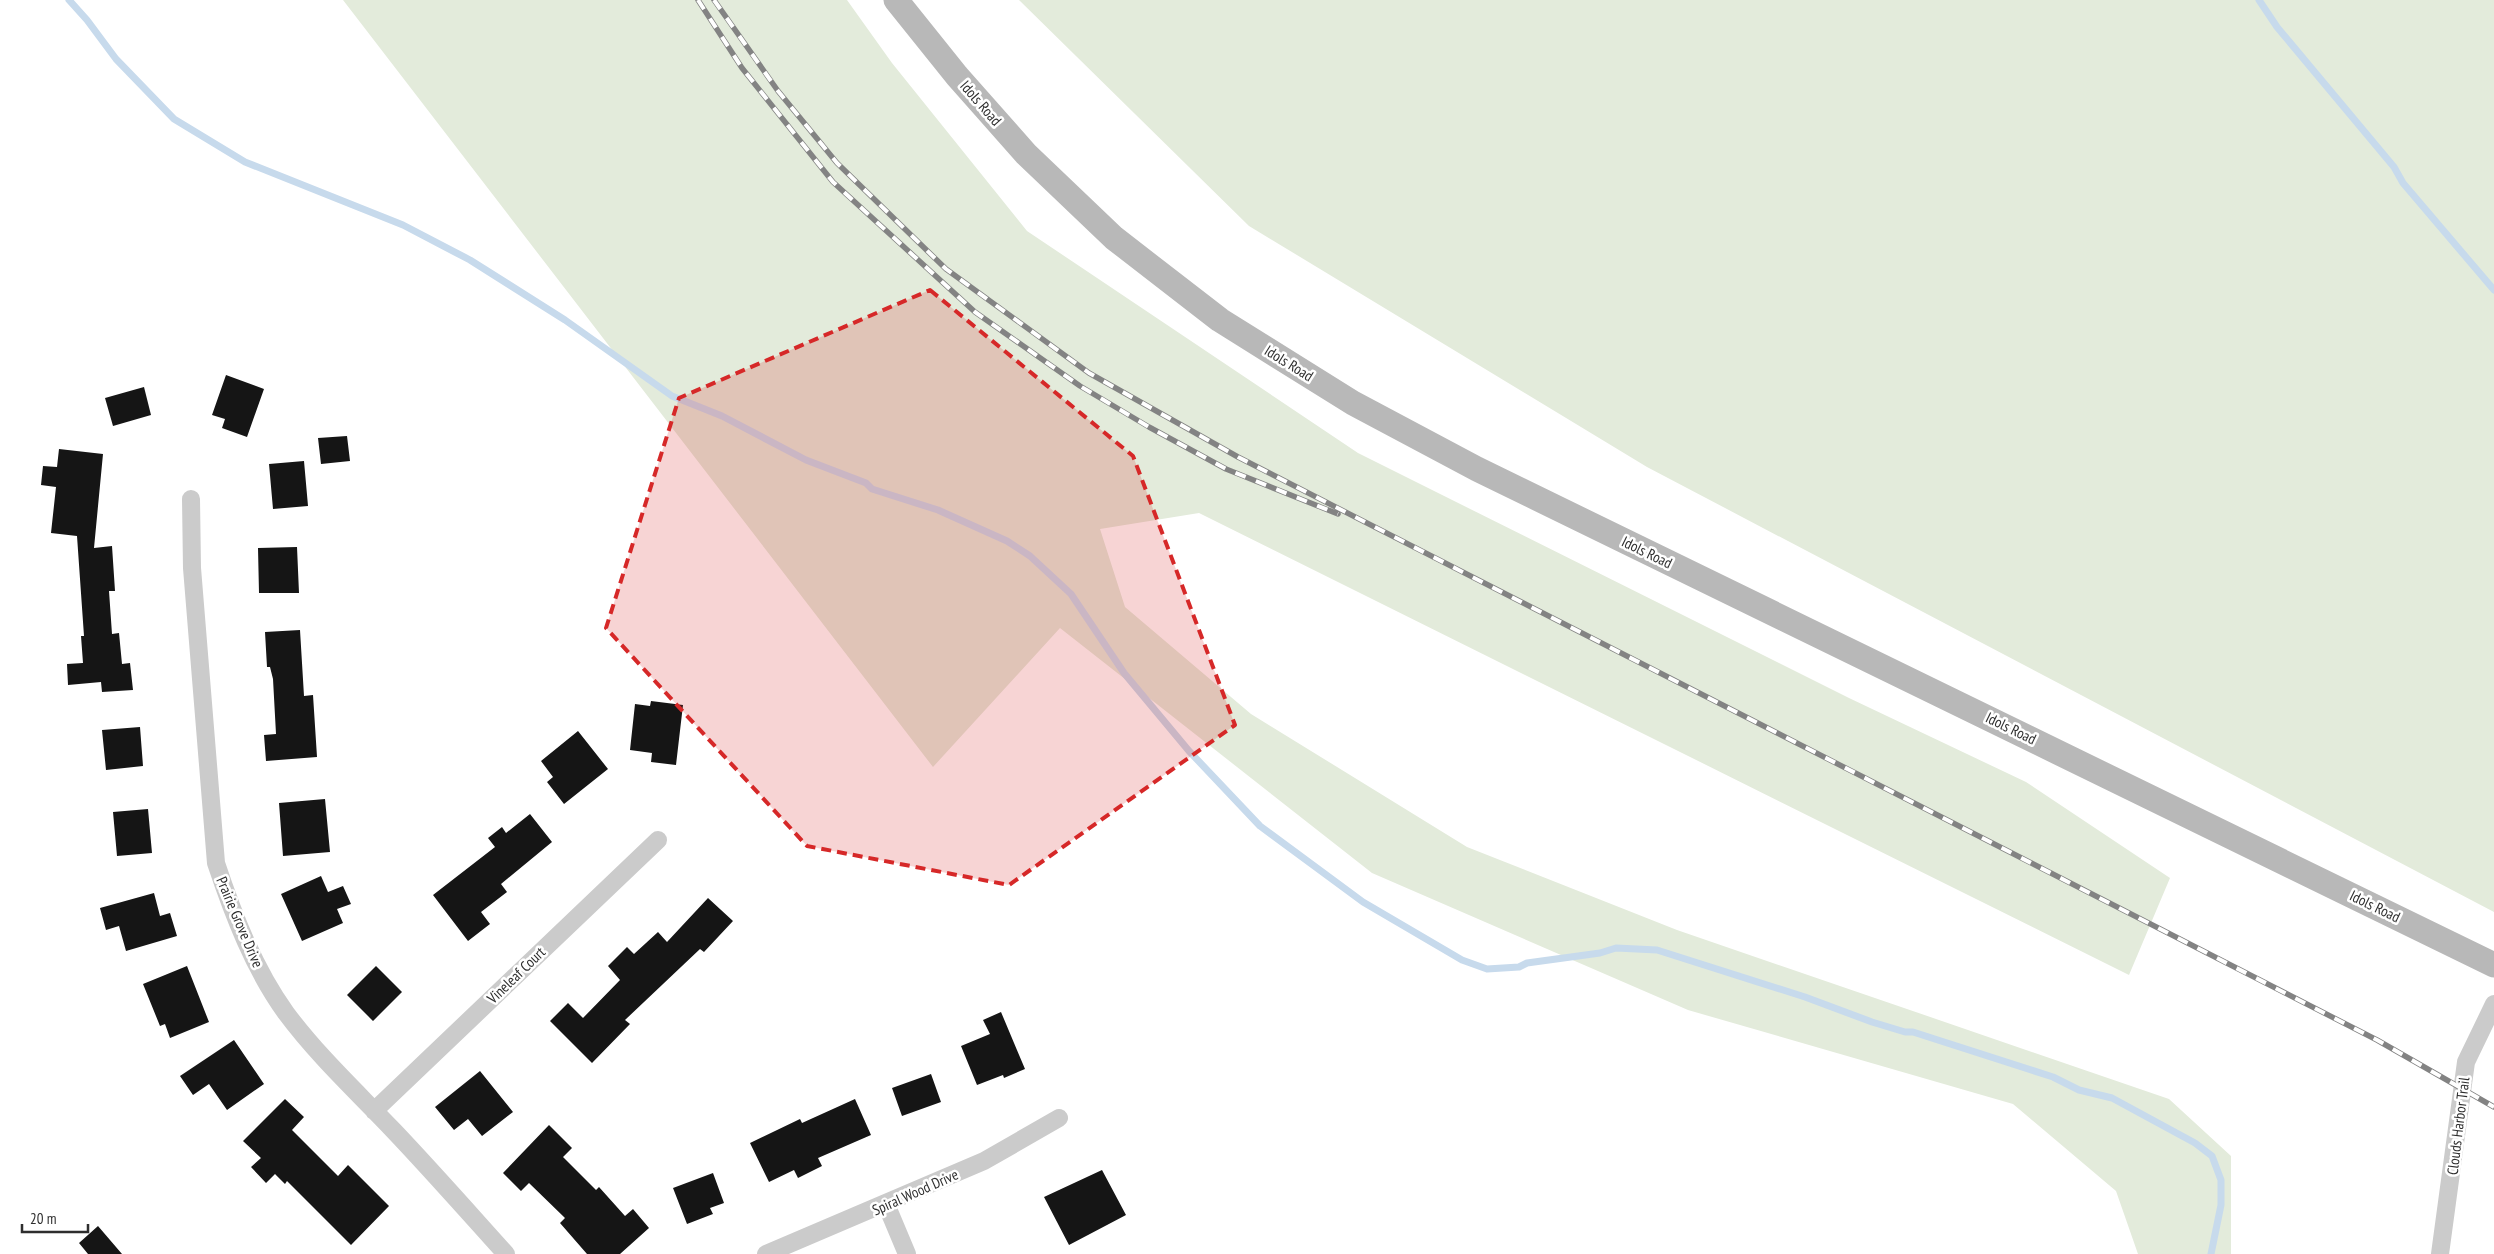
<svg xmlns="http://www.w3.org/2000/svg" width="2494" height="1254" font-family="'PT Sans Narrow',sans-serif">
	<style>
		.green { fill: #e3ebdb }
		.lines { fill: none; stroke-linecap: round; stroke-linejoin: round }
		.stream { stroke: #c7daec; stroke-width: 7 }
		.building { fill: #151515 }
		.minor { stroke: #cbcbcb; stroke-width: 18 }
		.secondary { stroke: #b8b8b8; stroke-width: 25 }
		.rail-casing { stroke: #838383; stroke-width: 5.5 }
		.rail { stroke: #fff; stroke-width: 4; stroke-dasharray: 11; stroke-linecap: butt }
		.marked { fill: #d62828; fill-opacity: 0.2; stroke: #d62828; stroke-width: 4; stroke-dasharray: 10 6; stroke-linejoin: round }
		.labels { text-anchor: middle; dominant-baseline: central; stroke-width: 5; stroke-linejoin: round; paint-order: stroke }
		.street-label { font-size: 15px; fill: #2e2e2e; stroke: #fff }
	</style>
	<rect width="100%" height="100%" fill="#fff"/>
	<path class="green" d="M343 0H847L892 63 1027 231 1358 453 1849 698 2026 782 2170 878 2129 975 1199 513 1100 529 1125 607 1251 714 1467 847 1677 930 2169 1099 2231 1156V1254H2138L2116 1191 2013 1104 1688 1010 1372 873 1060 628 933 767Z
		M1019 0H2494V912L1647 467 1249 226Z"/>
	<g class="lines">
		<path class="stream" d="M69 0 87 20 116 59 174 119 245 162 403 225 470 260 565 320 672 396 722 416 806 460 866 483 872 489 938 510 1007 541 1030 556 1071 594 1124 673 1189 751 1260 826 1363 902 1462 960 1487 969 1519 967 1527 963 1600 953 1616 948 1657 950 1805 997 1872 1022 1905 1032H1913L2053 1077 2079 1090 2112 1098 2195 1143 2212 1156 2221 1180V1205L2211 1254
			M2259 0 2277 27 2394 167 2403 183 2494 290"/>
	</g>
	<path class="building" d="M226 375 264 389 247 437 222 428 225 419 212 415Z
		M144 387 151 415 113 426 105 398Z
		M347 436 350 461 321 464 318 438Z
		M59 449 103 454 94 548 112 546 115 591H109L112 634 119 633 122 664 130 663 133 690 102 692 101 682 68 685 67 664 83 663 81 636H84L77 536 51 533 56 487 41 485 43 466 57 467Z
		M304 461 308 506 273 509 269 464Z
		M297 547 299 593H259L258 548Z
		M300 630 304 696 313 695 317 757 266 761 264 735 276 734 273 679 270 667H267L265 632Z
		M651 701 683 705 676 765 651 762 652 753 630 750 635 704 650 706Z
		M140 727 143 766 106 770 102 730Z
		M578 731 608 769 564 804 547 782 553 777 541 761Z
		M325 799 330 852 283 856 279 803Z
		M148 809 152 853 117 856 113 812Z
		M530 814 552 842 501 884 507 892 481 912 490 924 468 941 433 895 495 847 488 838 502 827 506 833Z
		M321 876 328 892 343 886 351 904 337 909 343 923 302 941 281 894Z
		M154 893 160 916 170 913 177 936 126 951 119 926 106 930 100 908Z
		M708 898 733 921 704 952 700 949 625 1020 630 1024 592 1063 550 1021 568 1003 583 1018 620 980 608 966 627 947 634 954 658 932 667 942Z
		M187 966 209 1022 170 1038 165 1024 160 1026 143 984Z
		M376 966 402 992 373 1021 347 995Z
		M1001 1012 1025 1069 1004 1078 1003 1075 977 1085 961 1046 990 1034 983 1020Z
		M234 1040 264 1084 227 1110 209 1084 193 1095 180 1076Z
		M480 1071 513 1112 482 1136 468 1119 454 1130 435 1107Z
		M931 1074 941 1102 902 1116 892 1088Z
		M285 1099 304 1117 292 1130 338 1176 348 1165 389 1206 351 1245 287 1181 285 1184 275 1174 266 1183 251 1167 261 1158 243 1141Z
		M855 1099 871 1135 818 1158 822 1166 798 1178 794 1170 769 1182 750 1143 800 1119 802 1123Z
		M549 1125 572 1148 563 1157 596 1190 599 1187 625 1216 633 1209 649 1228 620 1254H587L560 1223 565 1218 529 1183 521 1191 503 1173Z
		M1102 1170 1126 1215 1069 1245 1044 1197Z
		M713 1173 724 1203 710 1208 713 1214 687 1224 673 1188Z
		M98 1226 122 1254H88L79 1243Z"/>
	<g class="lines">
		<path class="minor" d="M191 499 192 568 216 863C233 914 254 969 286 1013 318 1056 357 1092 394 1131 432 1171 469 1213 506 1254
			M374 1111 658 840
			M886 1204 907 1254
			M766 1254 984 1161 1059 1118
			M2440 1254 2466 1062 2494 1004"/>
		<path class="secondary" d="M896 0 957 76 1026 154 1114 238 1220 320 1353 403 1477 469 2494 965"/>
		<defs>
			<path id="rail" d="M698 0 742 68 833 182 975 312 1080 386 1149 427 1226 469 1338 514
				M714 0 778 91 837 163 946 269 1089 373 1238 457 2377 1040 2494 1107"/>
		</defs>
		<use href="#rail" class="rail-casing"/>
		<use href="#rail" class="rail"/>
	</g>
	<path class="marked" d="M930 290 1133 456 1235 725 1009 885 807 846 606 628 679 398Z"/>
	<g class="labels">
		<g class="street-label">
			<text transform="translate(981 103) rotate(49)">Idols Road</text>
			<text transform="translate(1289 363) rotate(32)">Idols Road</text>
			<text transform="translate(1647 552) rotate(26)">Idols Road</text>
			<text transform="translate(2011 728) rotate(26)">Idols Road</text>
			<text transform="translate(2375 906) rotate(26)">Idols Road</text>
			<text transform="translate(240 922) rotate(67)">Prairie Grove Drive</text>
			<text transform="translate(516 975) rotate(-44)">Vineleaf Court</text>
			<text transform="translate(2458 1126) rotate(-83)">Clouds Harbor Trail</text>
			<text transform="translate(915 1192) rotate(-24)">Spiral Wood Drive</text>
		</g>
	</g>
	<path d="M22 1224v8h66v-8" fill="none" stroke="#2e2e2e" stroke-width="2.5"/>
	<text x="30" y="1224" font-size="15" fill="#2e2e2e" stroke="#ffffff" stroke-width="4" paint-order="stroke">20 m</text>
</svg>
